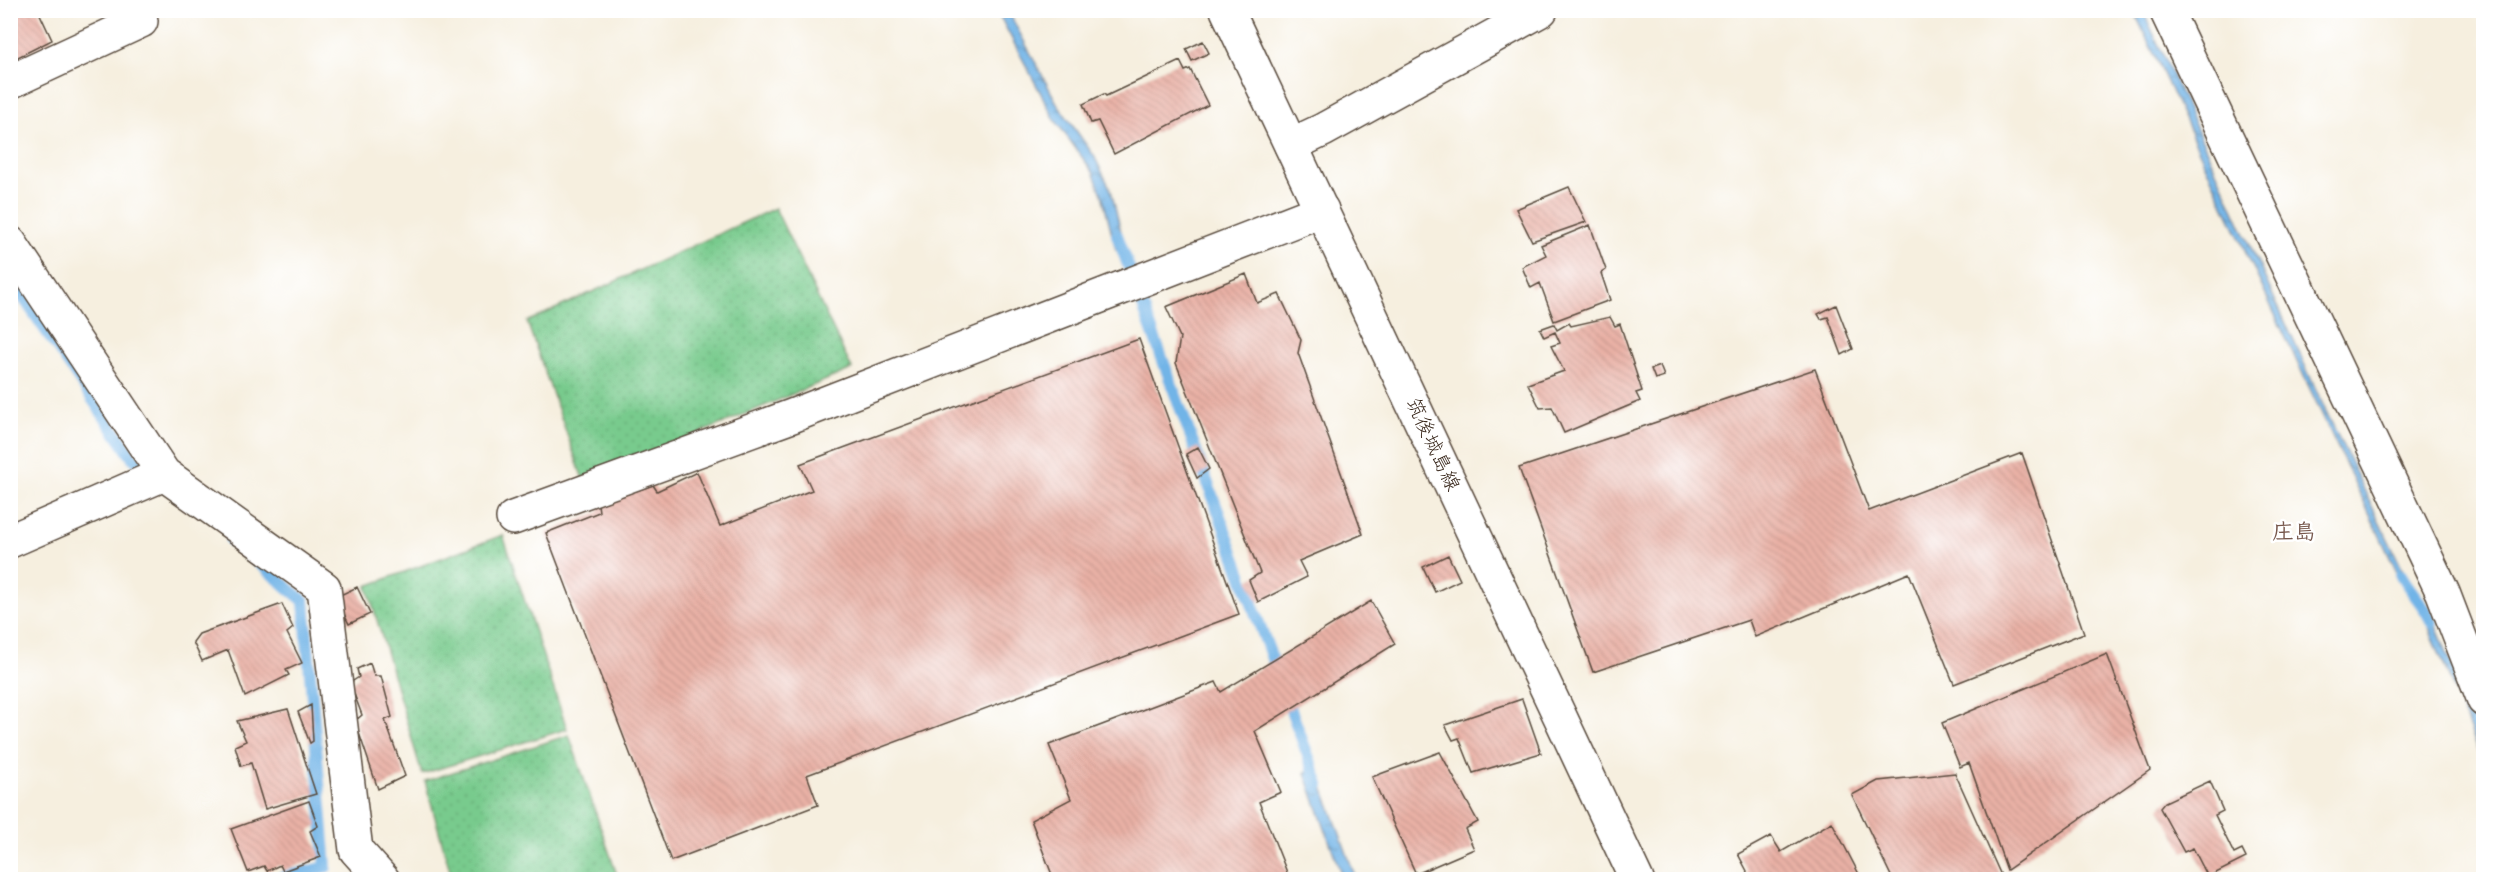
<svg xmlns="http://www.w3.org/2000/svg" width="2494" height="890" font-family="Kalam,'Klee One',sans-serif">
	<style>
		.grass { fill: url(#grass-dots); stroke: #5a7a56; stroke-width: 1.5 }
		.water { fill: url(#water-ripples); stroke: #566f82; stroke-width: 1.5 }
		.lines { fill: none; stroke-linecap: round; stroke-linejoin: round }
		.stream { stroke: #71b4e7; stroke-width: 12 }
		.building { fill: url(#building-back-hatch) }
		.minor-casing { stroke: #57483b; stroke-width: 36 }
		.major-casing { stroke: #57483b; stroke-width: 36 }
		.minor { stroke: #fff; stroke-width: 33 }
		.major { stroke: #fff; stroke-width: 33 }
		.labels { text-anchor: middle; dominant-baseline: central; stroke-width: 5; stroke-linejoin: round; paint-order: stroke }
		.street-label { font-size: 20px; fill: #3b2a1e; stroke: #fff }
		.quarter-label { font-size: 22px; font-weight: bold; fill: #78594e; stroke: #fff }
	</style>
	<defs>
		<pattern id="grass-dots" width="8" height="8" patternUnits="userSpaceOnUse" patternTransform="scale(1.5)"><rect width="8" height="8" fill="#78cb8d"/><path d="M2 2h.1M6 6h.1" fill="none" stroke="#69ae79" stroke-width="1.8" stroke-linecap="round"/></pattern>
		<pattern id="water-ripples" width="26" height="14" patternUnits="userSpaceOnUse" patternTransform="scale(1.5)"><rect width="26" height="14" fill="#71b4e7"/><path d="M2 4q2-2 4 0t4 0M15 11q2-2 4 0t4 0" fill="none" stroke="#5e93bb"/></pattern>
		<pattern id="building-back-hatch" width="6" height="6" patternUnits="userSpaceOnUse" patternTransform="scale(1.5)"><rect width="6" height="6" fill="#e9b1a6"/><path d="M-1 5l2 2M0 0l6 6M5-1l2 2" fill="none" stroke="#c9988e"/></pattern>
	</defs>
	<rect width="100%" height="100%" fill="#fff"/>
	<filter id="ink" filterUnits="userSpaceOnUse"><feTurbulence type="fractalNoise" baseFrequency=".0167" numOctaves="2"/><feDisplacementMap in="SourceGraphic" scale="12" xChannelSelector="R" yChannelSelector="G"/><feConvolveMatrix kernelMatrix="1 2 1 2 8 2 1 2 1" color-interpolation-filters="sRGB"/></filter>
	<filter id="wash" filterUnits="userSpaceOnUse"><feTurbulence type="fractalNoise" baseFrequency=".008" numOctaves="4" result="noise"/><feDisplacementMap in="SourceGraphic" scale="24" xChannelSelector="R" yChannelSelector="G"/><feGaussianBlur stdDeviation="1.35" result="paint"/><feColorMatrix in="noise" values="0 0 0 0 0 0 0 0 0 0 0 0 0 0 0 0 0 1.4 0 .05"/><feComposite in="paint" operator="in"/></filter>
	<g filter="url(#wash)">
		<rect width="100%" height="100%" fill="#f6efdf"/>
		<path class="grass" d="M775 208 852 369 584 482 527 322Z
			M503 535 567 729 422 774 367 586Z
			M569 735 618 878H452L425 781Z"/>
		<path class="water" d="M997 11H1008L1058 105 1094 156 1111 190 1126 253 1116 250 1102 194 1093 172 1055 120Z
			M2134 11H2143L2323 405 2412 589H2405L2290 347Z
			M2428 607 2483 739V761L2422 610Z
			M1317 770 1356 879H1343L1305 773Z"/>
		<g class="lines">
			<path class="stream" d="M1117 235 1278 675
				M10 278 132 457 146 469
				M231 540 304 601 326 867 273 880
				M2401 575C2410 592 2425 605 2432 623
				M1285 694 1319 785"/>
		</g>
		<g id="blocks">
			<path class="building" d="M10 10H38L52 40 10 61Z
				M1203 41 1209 53 1192 61 1186 49Z
				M1180 61 1185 71 1190 69 1208 105 1114 154 1098 121 1091 123 1083 104 1104 94 1106 96Z
				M1569 187 1586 222 1532 241 1516 209Z
				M1590 225 1606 270 1601 273 1610 300 1554 321 1540 283 1531 288 1522 267 1546 255 1541 245Z
				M1246 274 1257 303 1279 294 1301 340 1298 353 1363 534 1299 561 1307 577 1258 602 1249 580 1260 573 1176 363 1180 337 1166 307Z
				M1836 305 1853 349 1842 355 1828 317 1821 319 1818 314Z
				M1610 317 1615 326 1620 324 1642 391 1636 393 1640 401 1564 433 1552 407 1540 408 1528 384 1564 371 1551 346 1560 343 1555 332 1544 337 1540 329 1554 324 1557 330 1569 323 1571 326Z
				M1139 339 1239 614 807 775 818 805 671 861 546 533 599 512 598 504 653 485 657 491 697 472 720 526 812 490 800 464Z
				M1660 366 1664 376 1655 379 1651 369Z
				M1815 369 1869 511 2022 453 2084 633 1954 684 1909 573 1755 637 1749 620 1593 672 1519 468Z
				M1198 447 1209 469 1197 478 1186 454Z
				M1448 555 1460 580 1435 592 1423 567Z
				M357 587 370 614 349 624 336 597Z
				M1371 601 1395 644 1255 731 1281 792 1259 802 1290 880H1054L1031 820 1071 799 1049 745 1216 682 1221 692Z
				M282 604 293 628 287 633 302 663 286 670 289 675 245 697 228 650 202 661 193 642 199 634Z
				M2107 654 2150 770 2007 870 1969 763 1960 767 1942 723Z
				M370 663 374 676H381L392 717 385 720 405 776 378 789 355 721 362 715 350 683 359 677 357 669Z
				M1522 699 1541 753 1473 773 1459 738 1453 740 1445 725Z
				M311 705 313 741 310 743 298 712Z
				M288 709 316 794 265 809 251 763 241 766 235 746 246 741 237 721Z
				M1440 752 1478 822 1465 829 1474 849 1416 874 1372 777Z
				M1955 773 2003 880H1893L1852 795 1878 781Z
				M2210 781 2223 811 2215 815 2234 854 2242 850 2246 858 2208 877 2193 848 2184 852 2160 808 2165 802Z
				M309 801 318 826 310 831 321 857 283 871 280 865 267 871 264 866 248 872 231 829Z
				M1832 822 1862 880H1740L1745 877 1747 871 1738 854 1771 836 1781 852Z"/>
		</g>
	</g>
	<g filter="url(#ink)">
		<use href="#blocks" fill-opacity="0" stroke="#57483b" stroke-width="1.5"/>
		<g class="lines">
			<defs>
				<path id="minor" d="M2166 10 2443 593 2484 700
					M10 82 141 21
					M1291 145 1323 130 1541 10
					M10 243 164 474 324 588 356 850 383 880
					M513 518 792 416 1322 210
					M10 541 164 474"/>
				<path id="major" d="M1227 10 1637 880"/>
			</defs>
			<use href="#minor" class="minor-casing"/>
			<use href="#major" class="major-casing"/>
			<use href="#minor" class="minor"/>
			<use href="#major" class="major"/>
		</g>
	</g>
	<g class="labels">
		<g class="street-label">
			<text transform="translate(1432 445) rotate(65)">筑後城島線</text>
		</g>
		<g class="quarter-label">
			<text x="2294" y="533">庄島</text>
		</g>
	</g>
	<rect width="2494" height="890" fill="none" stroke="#fff" stroke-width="36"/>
</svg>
